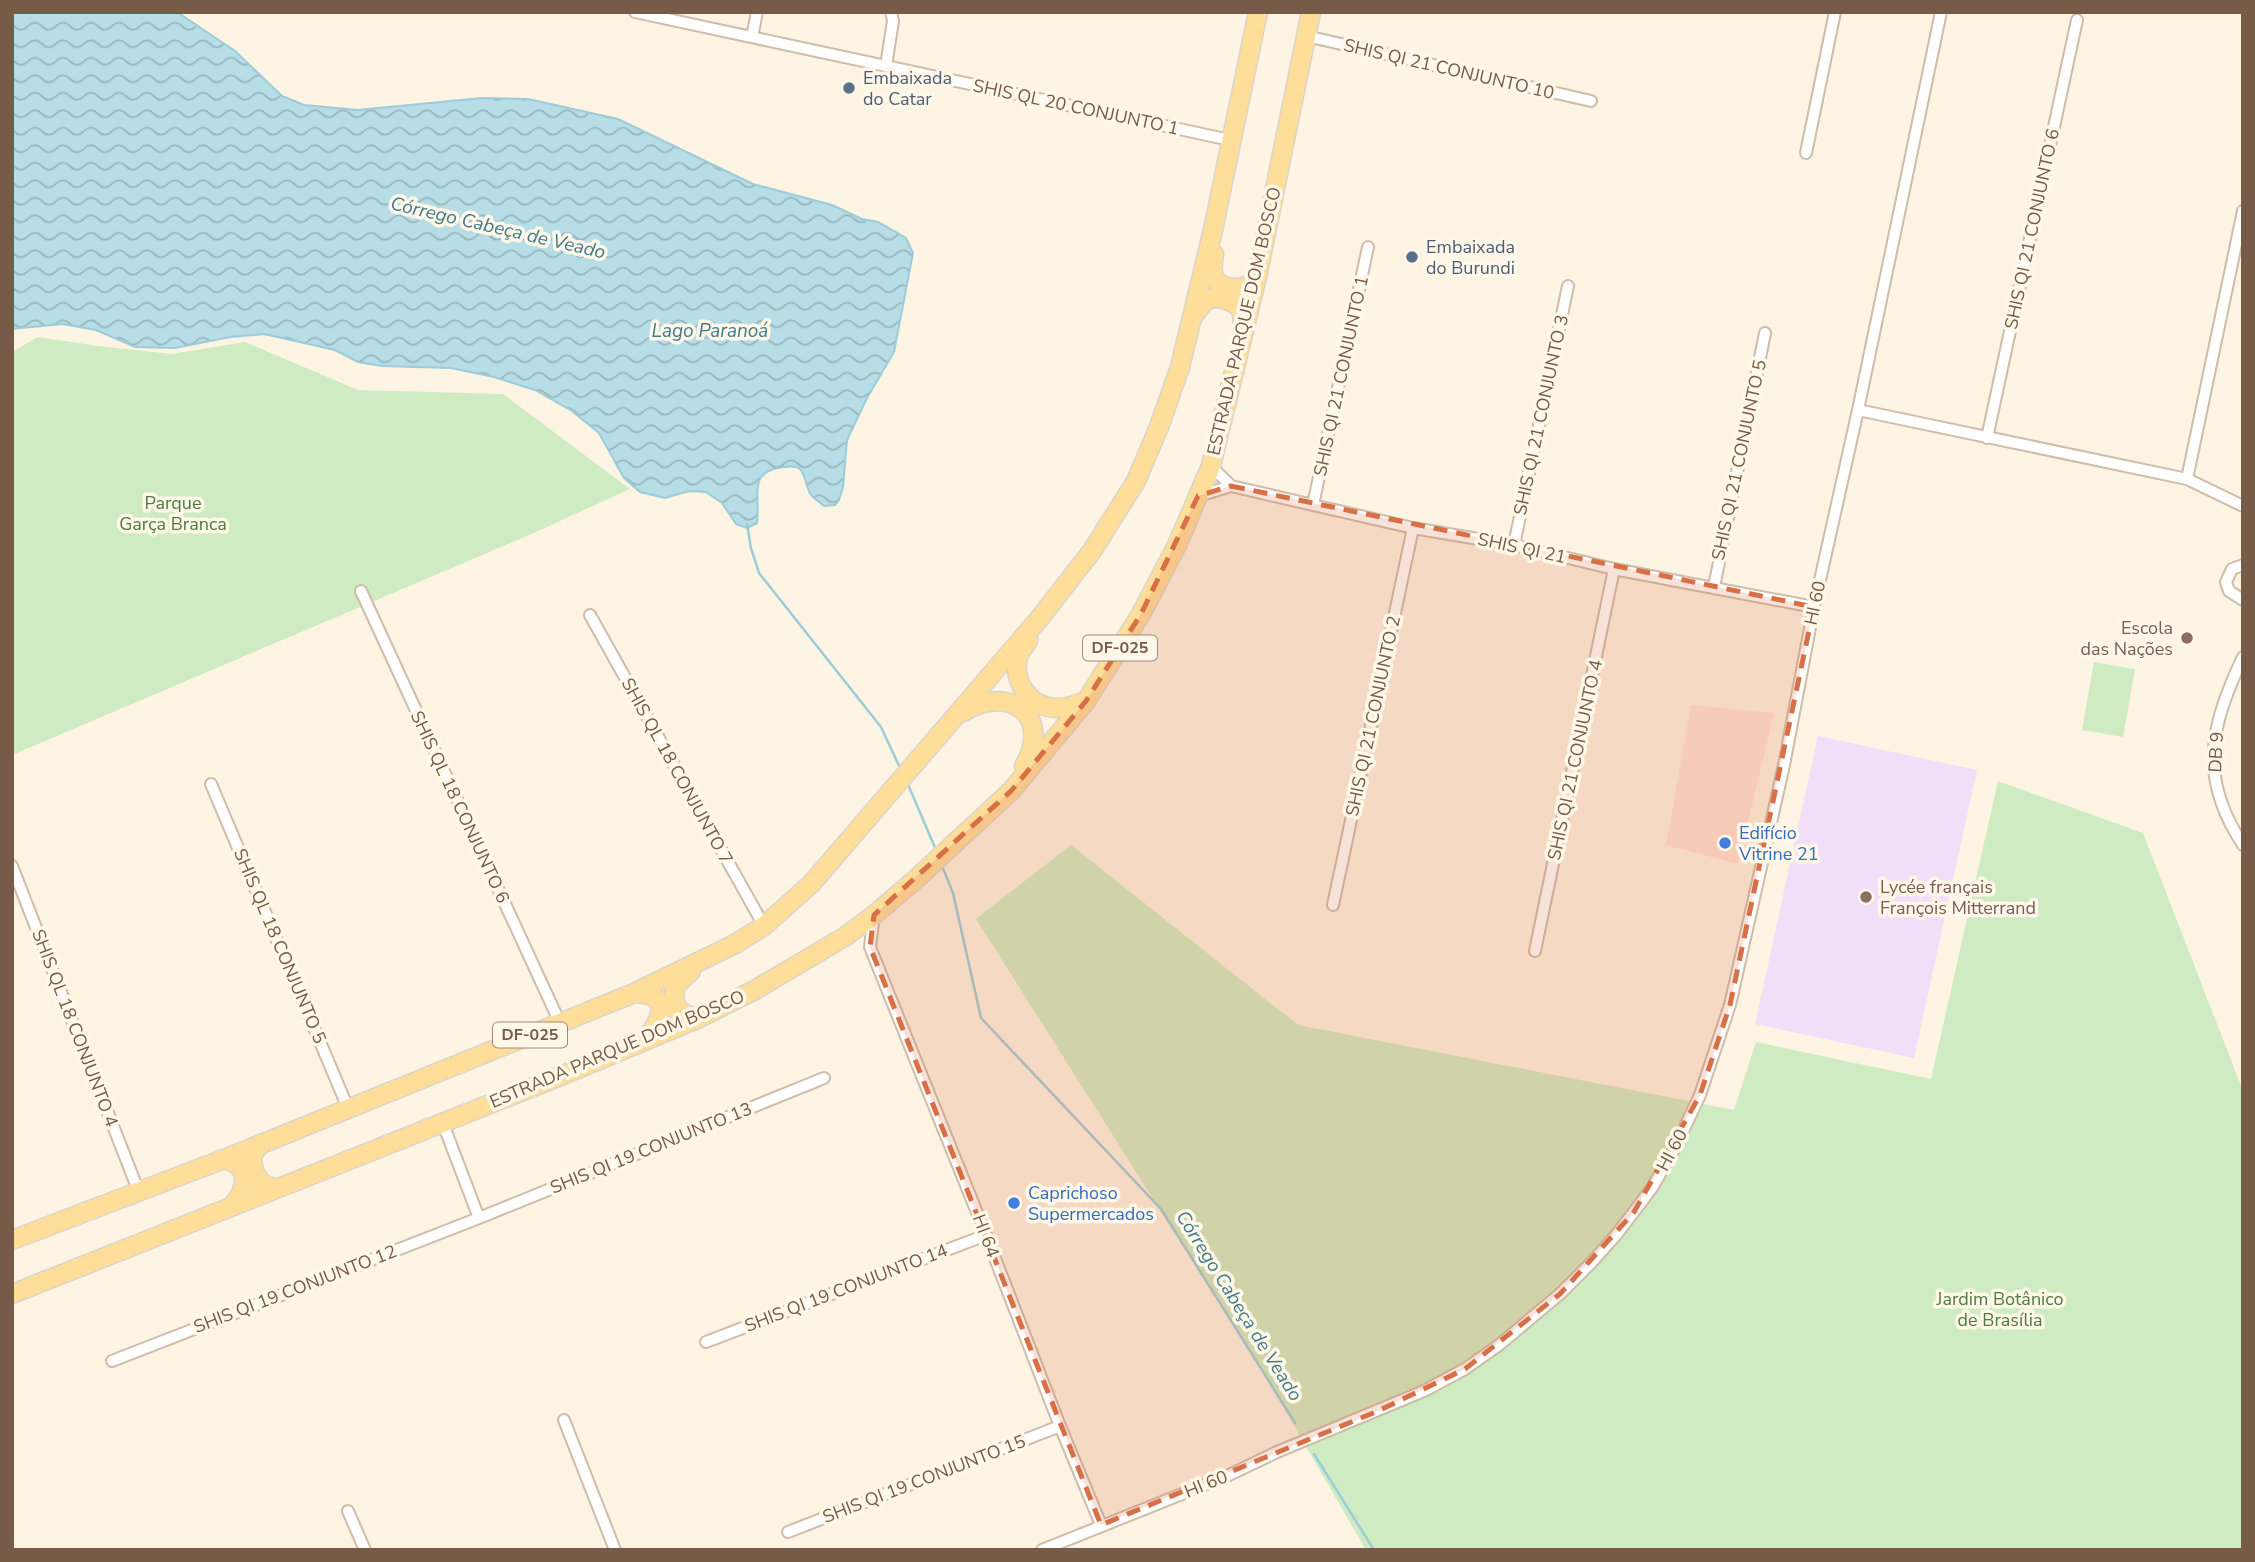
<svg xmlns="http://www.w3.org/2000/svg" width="2255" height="1562" font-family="'Nunito Sans',sans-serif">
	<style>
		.commercial { fill: #fee4d6 }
		.education { fill: #f1dff9 }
		.park { fill: #cfebc1 }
		.water { fill: url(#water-waves); stroke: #9cccd9; stroke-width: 2 }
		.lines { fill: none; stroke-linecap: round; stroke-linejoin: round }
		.stream { stroke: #9cccd9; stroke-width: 2.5 }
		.minor-casing { stroke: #cfbca9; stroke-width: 14 }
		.primary-casing { stroke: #dbd4cf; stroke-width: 21 }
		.minor { stroke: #fff; stroke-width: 10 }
		.primary { stroke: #fede99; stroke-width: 18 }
		.marked { fill: #d96f45; fill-opacity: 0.2; stroke: #d96f45; stroke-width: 5; stroke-dasharray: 14 9; stroke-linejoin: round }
		.service-dot { fill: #5c6f8a; stroke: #fff8e9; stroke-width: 2.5 }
		.education-dot { fill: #8d6e63; stroke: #fff8e9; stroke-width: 2.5 }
		.shop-dot { fill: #3f7fe0; stroke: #fff8e9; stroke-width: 2.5 }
		.labels { text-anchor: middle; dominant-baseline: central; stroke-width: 7; stroke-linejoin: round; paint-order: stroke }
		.shield { fill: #fff8e9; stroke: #9f8a78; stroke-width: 2 }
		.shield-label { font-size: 16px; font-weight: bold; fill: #765b48 }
		.street-label { font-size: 18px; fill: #765b48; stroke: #fff8e9 }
		.service-label { font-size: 18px; fill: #4e5e75; stroke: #fff8e9; text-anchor: start }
		.park-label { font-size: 18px; fill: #4e7c40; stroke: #fff8e9 }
		.education-label { font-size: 18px; fill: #785e54; stroke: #fff8e9; text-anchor: end }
		.shop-label { font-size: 18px; fill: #366cbe; stroke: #fff8e9; text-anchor: start }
		.water-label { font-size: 19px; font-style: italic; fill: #417a8a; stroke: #fff8e9 }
	</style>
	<defs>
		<pattern id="water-waves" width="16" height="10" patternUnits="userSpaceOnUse" patternTransform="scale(1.75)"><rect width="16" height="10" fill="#b7dde7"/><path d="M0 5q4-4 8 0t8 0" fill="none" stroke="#99b6bd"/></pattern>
	</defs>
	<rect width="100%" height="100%" fill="#fdf4e3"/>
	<path class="commercial" d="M1691 705 1774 713 1738 864 1666 845Z"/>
	<path class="education" d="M1818 736 1977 770 1914 1058 1755 1024Z"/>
	<path class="park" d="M38 337 98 346 172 354 245 342 358 390 503 394 630 489 527 536 12 755V352Z
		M2094 662 2135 669 2123 737 2082 730Z
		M1998 781 2143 833 2243 1091V1550H1366L1264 1374 976 919 1071 845 1298 1025 1734 1110 1756 1042 1931 1079Z"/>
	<path class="water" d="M12 12H177L235 51 282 96 304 105 358 110 482 98 528 99 618 119 753 184 832 205 862 219 878 222 906 238 913 253 894 352 867 398 847 440 843 487 839 500 835 505 824 506C820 502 814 499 811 495 806 488 806 476 800 469 795 465 789 467 784 467 746 471 761 496 757 523L747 528 736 524 722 503 706 492 689 491 665 498 640 492 624 478 599 433 572 411 535 390 494 377 451 368 382 366 358 362 335 350 264 334 230 337 175 348 135 347 96 330 63 324 12 329Z"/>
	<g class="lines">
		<path class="stream" d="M747 524 751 548 759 573 881 727 901 770
			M907 782 936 850
			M942 866 953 893 981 1018 1161 1209 1295 1423
			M1314 1454 1374 1550"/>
		<defs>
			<path id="minor" d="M635 12 1230 140
				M1306 36 1591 101
				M752 37 757 12
				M886 66 893 21 891 12
				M1806 153 1835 12
				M1858 410 2187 479 2243 506
				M1987 438 2077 20
				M1211 466 1231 486 1313 505 1413 528 1514 545 1614 569 1814 607
				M2187 479 2243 211
				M1198 496 1231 486
				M1313 505 1368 247
				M1514 545 1568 286
				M2243 565 2232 569 2226 582 2229 591 2243 600
				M1714 587 1765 333
				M361 591 560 1023
				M590 615 764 926
				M2243 657C2210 727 2198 777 2243 845
				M211 784 348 1108
				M12 866 138 1190
				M1333 905 1413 528
				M874 915 870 947 986 1235 1060 1426 1101 1525
				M1535 951 1614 569
				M442 1121 479 1218
				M706 1342 986 1235
				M112 1361 479 1218 824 1078
				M564 1420 615 1550
				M348 1511 365 1550
				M788 1532 1060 1426
				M1042 1550 1227 1476 1277 1452 1424 1391 1465 1369 1499 1345 1560 1294 1592 1262 1617 1234 1652 1188 1675 1148 1700 1095 1730 1005 1784 765 1814 607 1858 410 1941 12"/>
			<path id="primary" d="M1214 254C1213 262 1211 270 1214 277 1222 292 1249 291 1257 277
				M1194 315C1197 311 1202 304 1206 301 1217 294 1233 301 1241 309L1244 328
				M1028 640C1026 645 1021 650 1019 654 1010 681 1031 709 1058 708 1068 708 1076 705 1085 701
				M963 712C1010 683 1053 716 1024 766
				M691 971 675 986 674 998 678 1011 697 1019
				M634 993C674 995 662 1019 644 1041
				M263 1143C261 1145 256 1148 255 1151 248 1162 256 1181 267 1186 270 1188 274 1187 278 1188
				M224 1159C252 1165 247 1189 232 1206
				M12 1240 224 1159 634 993 735 944 764 926 812 883 1039 619 1092 551 1136 481 1159 427 1180 367 1213 230 1258 12
				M12 1294 563 1075 697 1019 753 991 846 936 874 915 916 879 1011 791 1086 701 1141 614 1177 545 1211 466 1257 277 1311 12"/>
		</defs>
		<use href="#minor" class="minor-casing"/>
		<use href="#primary" class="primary-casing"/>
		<use href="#minor" class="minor"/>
		<use href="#primary" class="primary"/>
	</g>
	<path class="marked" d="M1231 486 1814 607 1730 1005 1700 1095 1634 1212 1560 1294 1465 1369 1378 1411 1101 1525 870 947 874 915 1011 791 1086 701 1141 614 1198 496Z"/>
	<g class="service-dot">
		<circle cx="849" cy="88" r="7"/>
		<circle cx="1412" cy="257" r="7"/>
	</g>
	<g class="education-dot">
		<circle cx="2187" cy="638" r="7"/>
		<circle cx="1866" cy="897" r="7"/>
	</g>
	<g class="shop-dot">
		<circle cx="1725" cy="843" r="7"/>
		<circle cx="1014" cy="1203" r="7"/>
	</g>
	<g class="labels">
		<g class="shield">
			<rect x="1083" y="635.5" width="74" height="25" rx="5"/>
			<rect x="493" y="1022.5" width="74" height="25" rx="5"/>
		</g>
		<g class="shield-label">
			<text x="1120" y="648">DF-025</text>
			<text x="530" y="1035">DF-025</text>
		</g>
		<g class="street-label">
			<text transform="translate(1449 69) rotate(13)">SHIS QI 21 CONJUNTO 10</text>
			<text transform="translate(1076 107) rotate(12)">SHIS QL 20 CONJUNTO 1</text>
			<text transform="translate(2032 229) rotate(-78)">SHIS QI 21 CONJUNTO 6</text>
			<text transform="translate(1244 321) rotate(-77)">ESTRADA PARQUE DOM BOSCO</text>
			<text transform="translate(1341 376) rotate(-78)">SHIS QI 21 CONJUNTO 1</text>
			<text transform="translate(1541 415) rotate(-78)">SHIS QI 21 CONJUNTO 3</text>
			<text transform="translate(1739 460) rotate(-78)">SHIS QI 21 CONJUNTO 5</text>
			<text transform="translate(1522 548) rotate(12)">SHIS QI 21</text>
			<text transform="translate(1815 603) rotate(-78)">HI 60</text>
			<text transform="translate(1373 716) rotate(-78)">SHIS QI 21 CONJUNTO 2</text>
			<text transform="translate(2216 752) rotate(-87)">DB 9</text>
			<text transform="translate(1575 760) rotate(-78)">SHIS QI 21 CONJUNTO 4</text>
			<text transform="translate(677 771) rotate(61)">SHIS QL 18 CONJUNTO 7</text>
			<text transform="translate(460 807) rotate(65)">SHIS QL 18 CONJUNTO 6</text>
			<text transform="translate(280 946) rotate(67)">SHIS QL 18 CONJUNTO 5</text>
			<text transform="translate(75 1028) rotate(69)">SHIS QL 18 CONJUNTO 4</text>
			<text transform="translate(617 1049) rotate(-23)">ESTRADA PARQUE DOM BOSCO</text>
			<text transform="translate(651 1148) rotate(-22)">SHIS QI 19 CONJUNTO 13</text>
			<text transform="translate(1672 1150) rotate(-62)">HI 60</text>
			<text transform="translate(986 1236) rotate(69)">HI 64</text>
			<text transform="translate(846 1288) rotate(-21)">SHIS QI 19 CONJUNTO 14</text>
			<text transform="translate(295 1289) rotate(-21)">SHIS QI 19 CONJUNTO 12</text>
			<text transform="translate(924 1479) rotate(-21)">SHIS QI 19 CONJUNTO 15</text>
			<text transform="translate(1206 1484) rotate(-22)">HI 60</text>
		</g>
		<g class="service-label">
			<text x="863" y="78">Embaixada<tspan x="863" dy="21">do Catar</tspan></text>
			<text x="1426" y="247">Embaixada<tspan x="1426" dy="21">do Burundi</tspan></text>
		</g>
		<g class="park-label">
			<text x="173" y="503">Parque<tspan x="173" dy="21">Garça Branca</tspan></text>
			<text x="2000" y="1299">Jardim Botânico<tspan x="2000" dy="21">de Brasília</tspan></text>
		</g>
		<g class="education-label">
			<text x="2173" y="628">Escola<tspan x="2173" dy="21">das Nações</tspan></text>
			<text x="1880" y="887" text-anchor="start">Lycée français<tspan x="1880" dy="21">François Mitterrand</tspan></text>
		</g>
		<g class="shop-label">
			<text x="1739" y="833">Edifício<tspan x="1739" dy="21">Vitrine 21</tspan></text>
			<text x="1028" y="1193">Caprichoso<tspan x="1028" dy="21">Supermercados</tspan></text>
		</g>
		<g class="water-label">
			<text transform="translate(498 228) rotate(13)">Córrego Cabeça de Veado</text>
			<text x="710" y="331">Lago Paranoá</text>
			<text transform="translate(1239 1306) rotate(58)">Córrego Cabeça de Veado</text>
		</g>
	</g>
	<rect width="2255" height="1562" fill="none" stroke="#765b48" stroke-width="28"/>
</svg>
